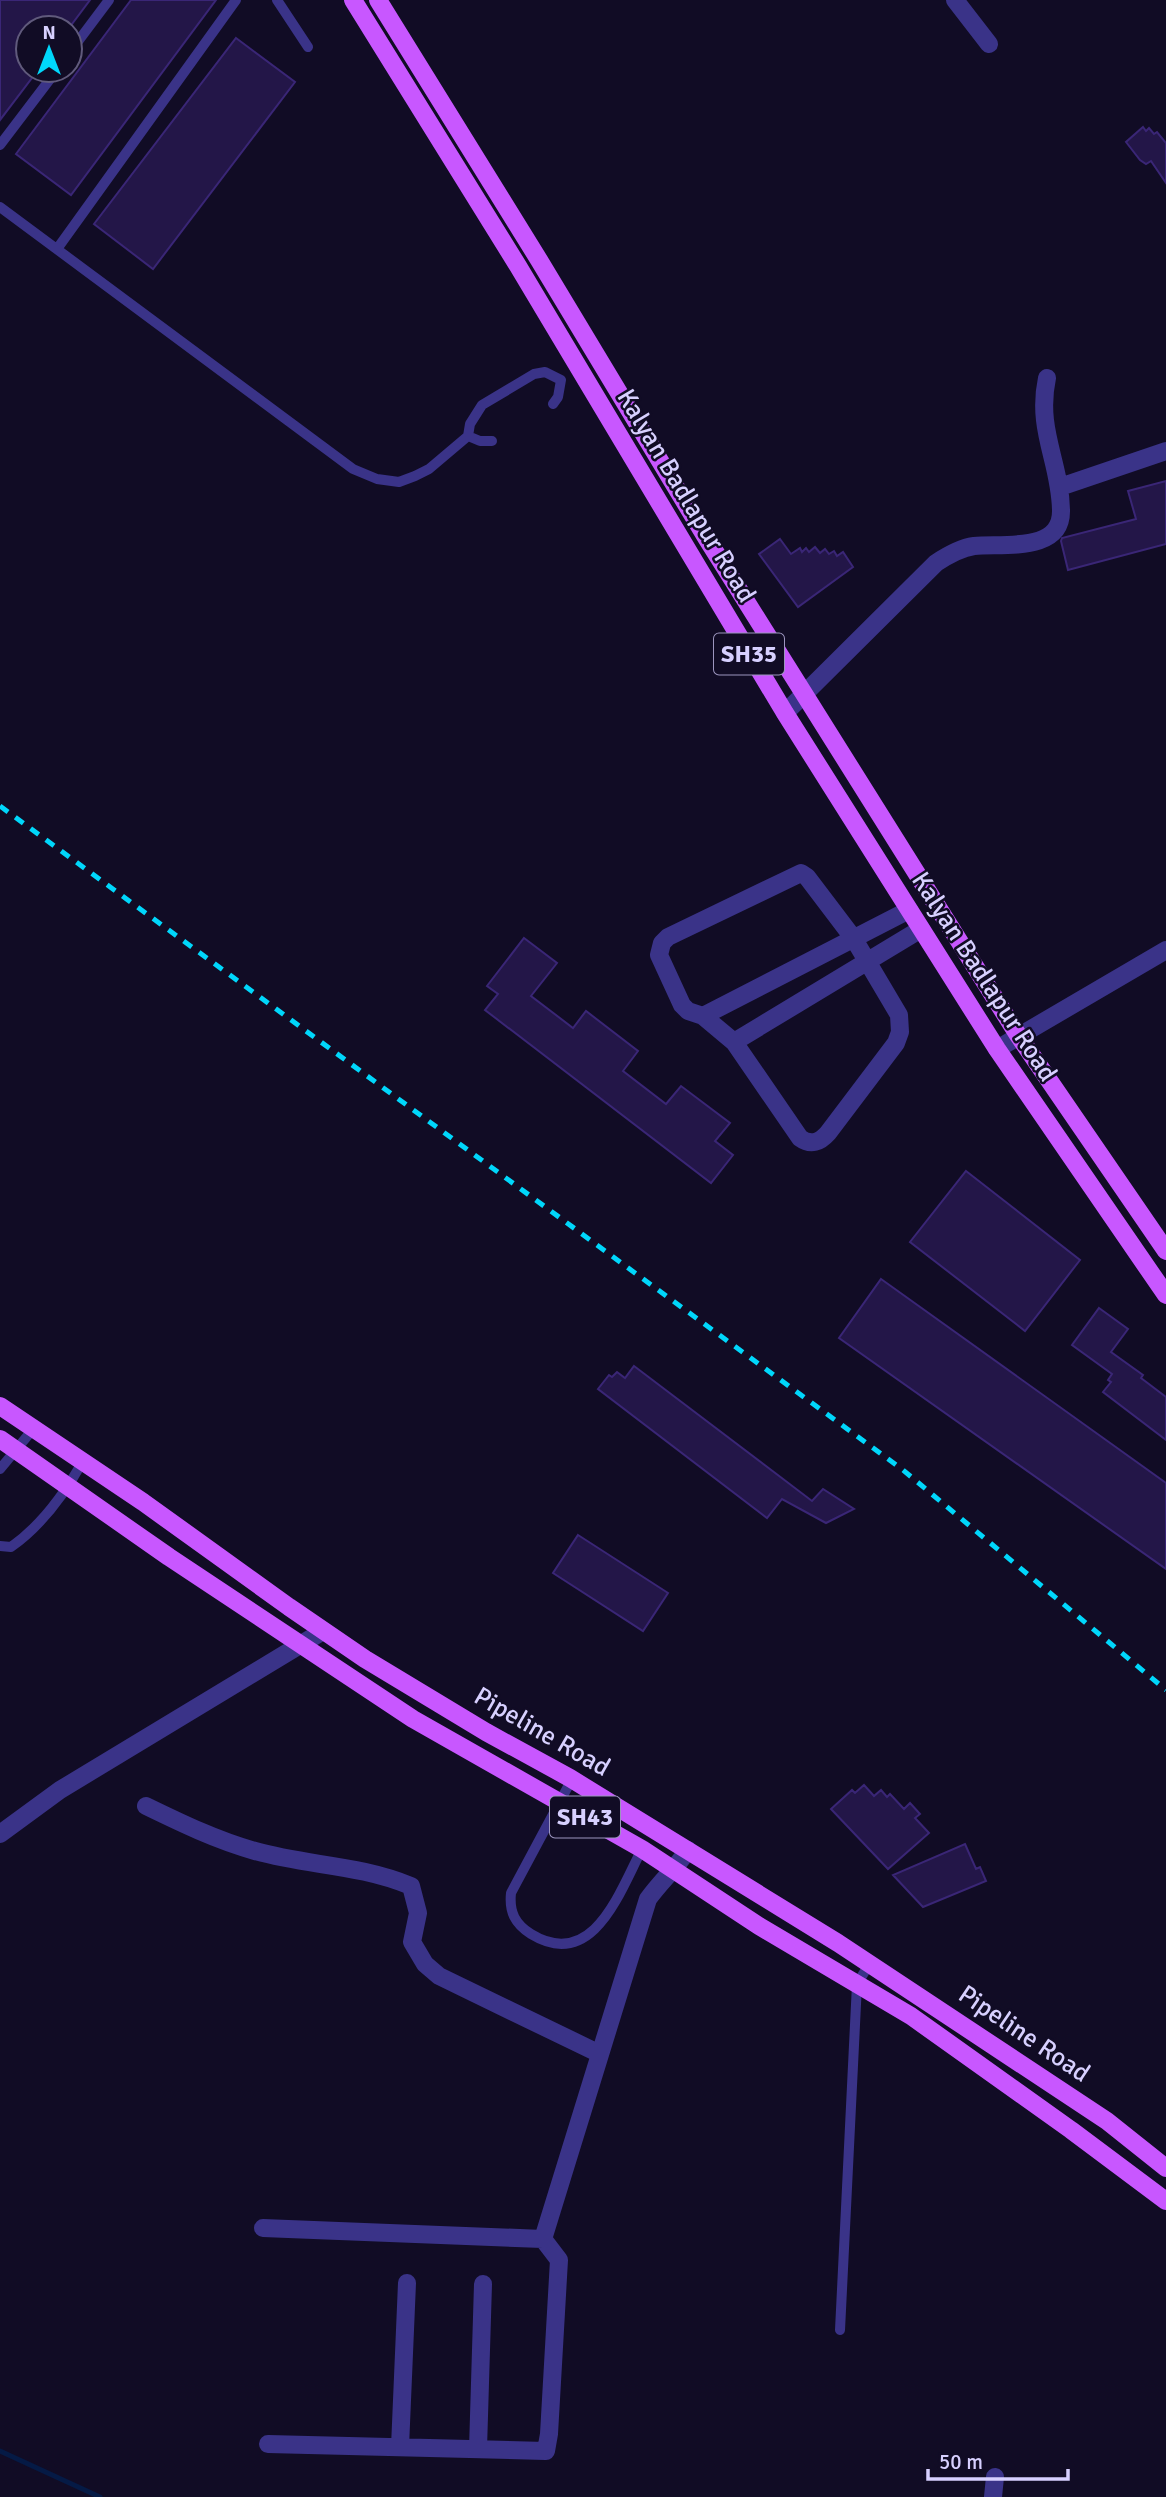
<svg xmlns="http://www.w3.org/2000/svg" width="1166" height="2497" font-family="Signika,sans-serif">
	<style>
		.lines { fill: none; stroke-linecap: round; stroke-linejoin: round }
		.stream { stroke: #051a45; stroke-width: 5 }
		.building { fill: #231648; stroke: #3a2676; stroke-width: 2 }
		.service { stroke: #3a3388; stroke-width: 10 }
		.minor { stroke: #3a3388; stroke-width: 18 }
		.primary { stroke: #c857ff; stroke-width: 18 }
		.rail { stroke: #00d7fb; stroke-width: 5; stroke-dasharray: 10 9; stroke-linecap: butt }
		.labels { text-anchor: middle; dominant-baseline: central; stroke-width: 5; stroke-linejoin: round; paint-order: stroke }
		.shield { fill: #110c25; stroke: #9c95be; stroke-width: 2 }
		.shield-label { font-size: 24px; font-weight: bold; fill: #d7d0ff }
		.street-label { font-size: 26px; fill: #d7d0ff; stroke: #110c25 }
	</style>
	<rect width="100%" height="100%" fill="#110c25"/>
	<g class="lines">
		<path class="stream" d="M0 2451 100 2497"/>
	</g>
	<path class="building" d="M0 0H90L69 28H28V70H38L0 120Z
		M131 0H216L71 195 16 154Z
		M236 38 295 82 153 269 94 224Z
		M1143 127 1146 131 1149 128 1154 134 1157 132 1166 143V183L1151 161 1146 164 1140 160 1126 142Z
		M1166 481V544L1068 570 1061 541 1062 538 1136 519 1128 491Z
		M780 539 791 554 800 548 802 552 806 548 809 552 815 547 820 553 825 549 829 554 834 551 837 556 843 552 853 567 798 607 759 554Z
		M524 938 557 963 531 996 573 1028 586 1011 638 1051 623 1071 666 1104 681 1086 730 1123 715 1141 733 1155 711 1183 485 1010 498 994 487 986Z
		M966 1171 1080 1260 1025 1331 910 1242Z
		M881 1279 1166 1483V1569L839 1338Z
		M1099 1308 1128 1329 1111 1352 1143 1375 1141 1378 1166 1397V1440L1103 1392 1111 1382 1108 1380 1112 1374 1072 1345Z
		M634 1366 812 1501 823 1489 854 1509 826 1523 782 1499 767 1518 598 1389 609 1375 612 1377 617 1372 625 1378Z
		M578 1535 668 1593 643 1631 553 1573Z
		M864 1785 874 1796 881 1790 887 1797 890 1794 904 1809 910 1803 920 1814 915 1818 929 1833 888 1869 831 1809 852 1790 855 1793Z
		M965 1844 976 1869 980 1867 986 1881 923 1907 893 1875Z"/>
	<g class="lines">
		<path class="service" d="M277 0 308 47
			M70 52 109 0
			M0 145 57 70
			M0 207 353 469 377 479 399 482 415 476 429 469 468 436 470 424 482 405 534 374 545 372 561 380
			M57 249 236 0
			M553 404 558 397 561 380
			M468 436 480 441H492
			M0 1469 34 1428
			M0 1546 11 1547C41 1526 65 1493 83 1461
			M572 1779 511 1893C509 1912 515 1924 531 1934 593 1972 620 1891 642 1849
			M840 2330 857 1984 870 1963"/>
		<path class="minor" d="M955 0 989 44
			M1060 487 1166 451
			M785 713 936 563C948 555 960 548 974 546 1003 543 1062 553 1061 510 1060 461 1036 430 1047 378
			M801 873 807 877 854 939 899 1015 900 1032 896 1043 828 1133C820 1142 811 1146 800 1138L734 1042 703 1016 688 1011 682 1005 659 955 662 943 668 937Z
			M703 1016 909 910
			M734 1042 921 929
			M997 1049 1166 950
			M146 1806C181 1823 216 1840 255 1851 308 1866 357 1864 411 1886L418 1913 412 1942 425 1964 439 1976 600 2054
			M0 1834 60 1790 323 1631
			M263 2228 543 2239
			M268 2444 546 2451 549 2434 559 2260 543 2239 648 1899C661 1881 676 1868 688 1850
			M400 2447 407 2283
			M478 2449 483 2284
			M993 2497 995 2477"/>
		<path class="primary" d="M353 0 518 266 785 713 997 1049 1166 1295
			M378 0 539 260 707 539 1018 1035 1166 1251
			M0 1406 143 1502 289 1607 365 1659 486 1732 570 1778 838 1943 1107 2121 1166 2168
			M0 1439 169 1557 413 1719 642 1849 759 1926 911 2016 1071 2130 1166 2201"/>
		<path class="rail" d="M0 806 903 1470 1166 1690"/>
	</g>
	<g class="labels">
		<g class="shield">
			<rect x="714" y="633.5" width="70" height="41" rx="5"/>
			<rect x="550" y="1796.5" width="70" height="41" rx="5"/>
		</g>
		<g class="shield-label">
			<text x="749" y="654">SH35</text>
			<text x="585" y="1817">SH43</text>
		</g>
		<g class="street-label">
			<text transform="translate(686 496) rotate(59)">Kalyan Badlapur Road</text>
			<text transform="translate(984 977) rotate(57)">Kalyan Badlapur Road</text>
			<text transform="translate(542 1732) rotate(30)">Pipeline Road</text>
			<text transform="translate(1024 2034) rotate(34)">Pipeline Road</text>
		</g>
	</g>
	<g transform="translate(49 49)"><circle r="33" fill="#110c25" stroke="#605a7c" stroke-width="2"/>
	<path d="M0-5L12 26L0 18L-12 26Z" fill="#00d7fb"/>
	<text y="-10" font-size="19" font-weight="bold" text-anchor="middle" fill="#d7d0ff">N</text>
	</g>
	<path d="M928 2469v10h140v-10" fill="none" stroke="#d7d0ff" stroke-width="3.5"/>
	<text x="939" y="2469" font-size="21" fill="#d7d0ff" stroke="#110c25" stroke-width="5" paint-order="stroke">50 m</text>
</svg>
